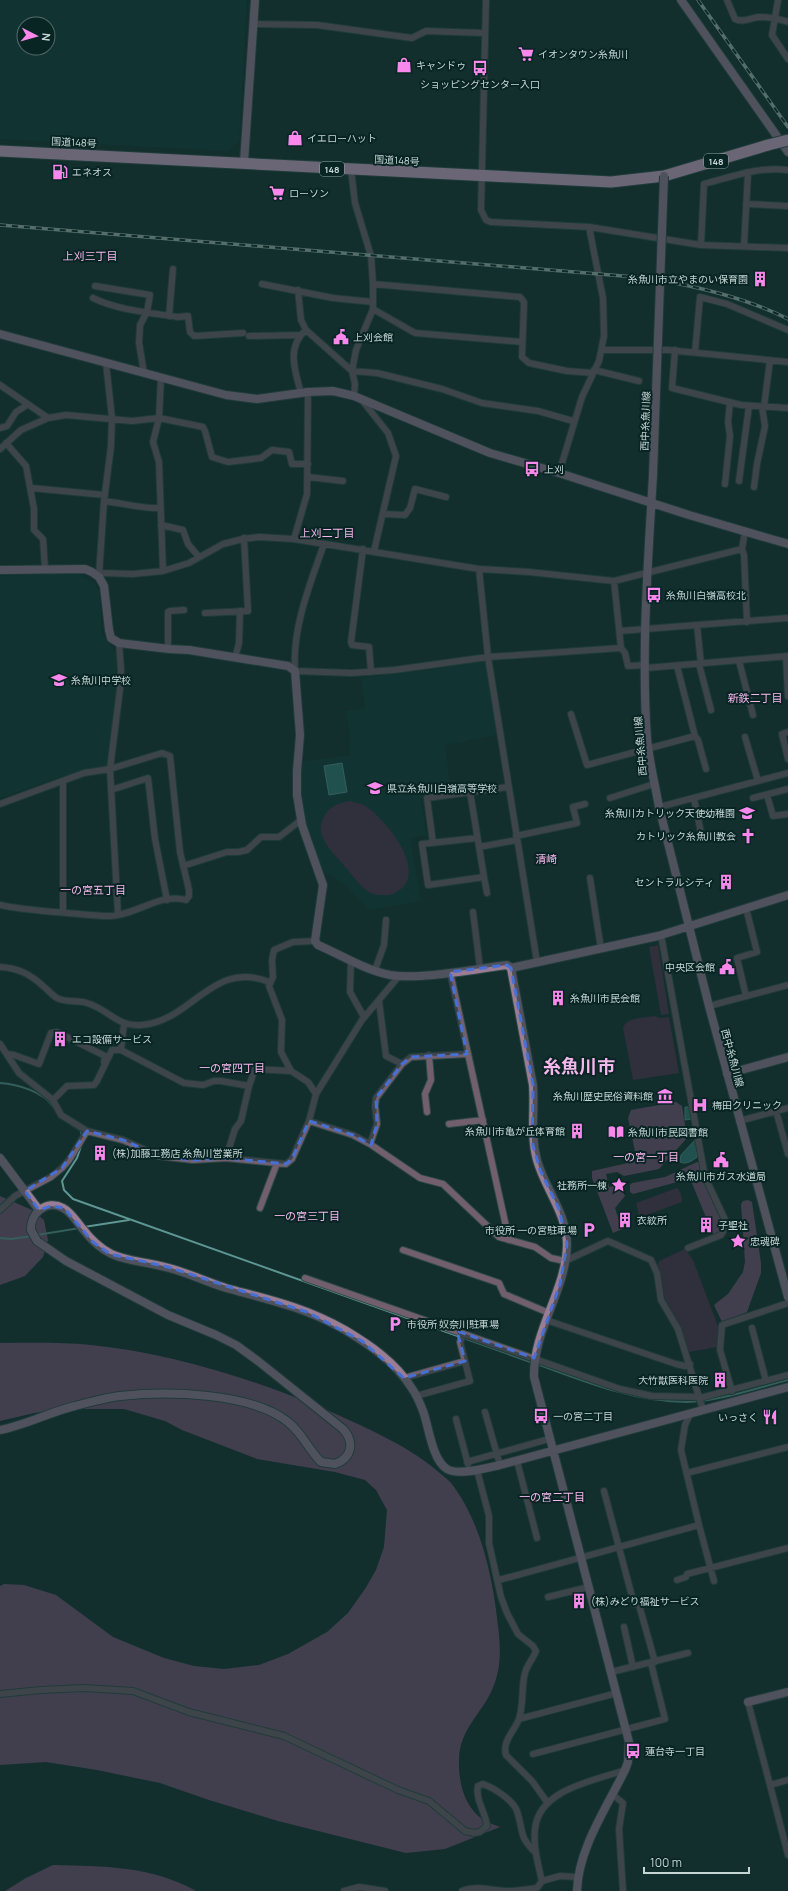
<svg xmlns="http://www.w3.org/2000/svg" width="788" height="1891" font-family="Manrope,'Noto Sans JP',sans-serif">
	<style>
		.built { fill: #103937; fill-rule: evenodd }
		.green { fill: #542f4f }
		.forest { fill: #7b5375 }
		.water { fill: #327a77; stroke: #5e9693 }
		.lines { fill: none; stroke-linecap: round; stroke-linejoin: round }
		.stream { stroke: #5e9693; stroke-width: 2 }
		.street-casing { stroke: #2f4a48; stroke-width: 8 }
		.secondary-casing { stroke: #2f4a48; stroke-width: 10 }
		.highway-casing { stroke: #2f4a48; stroke-width: 13 }
		.street { stroke: #715f6e; stroke-width: 6 }
		.secondary { stroke: #9a7d95; stroke-width: 8 }
		.highway { stroke: #d5a9ce; stroke-width: 11 }
		.rail-casing { stroke: #a6b9b7; stroke-width: 3.5 }
		.rail { stroke: #082524; stroke-width: 2; stroke-dasharray: 6; stroke-linecap: butt }
		.secondary-bridge-casing { stroke: #2f4a48; stroke-width: 10; stroke-linecap: butt }
		.highway-bridge-casing { stroke: #2f4a48; stroke-width: 13; stroke-linecap: butt }
		.secondary-bridge { stroke: #9a7d95; stroke-width: 8 }
		.highway-bridge { stroke: #d5a9ce; stroke-width: 11 }
		.marked { fill: none; stroke: #4770d7; stroke-width: 3; stroke-dasharray: 8 5; stroke-linejoin: round }
		.labels { text-anchor: middle; dominant-baseline: central; stroke-width: 4; stroke-linejoin: round; paint-order: stroke }
		.shield { fill: #082524; stroke: #8da1a0; stroke-width: 1 }
		.shield-label { font-size: 9px; font-weight: bold; fill: #c6d6d5 }
		.poi-label { font-size: 10px; fill: #c6d6d5; stroke: #082524; text-anchor: start }
		.street-label { font-size: 10px; fill: #c6d6d5; stroke: #082524 }
		.neighbourhood-label { font-size: 11px; fill: #f6b7ed; stroke: #082524 }
		.town-label { font-size: 18px; font-weight: bold; fill: #f6b7ed; stroke: #082524 }
	</style>
	<rect width="100%" height="100%" fill="#122f2d"/>
	<path class="built" d="M0 0H247L239 140 228 151 0 139ZM24 24H48V48H24Z
		M76 574 94 583 99 592 102 634 116 653 118 670 117 689 107 767 63 776 0 798V576Z
		M480 660 486 663 498 735 445 745 451 794 421 799 426 835 410 838 421 901 369 910 346 886 324 871 315 852 305 824 300 799 301 762 350 755 349 742 351 741 346 711 365 708 361 677 431 670Z"/>
	<path class="green" d="M350 801C356 803 363 804 367 807 385 820 422 863 404 886 399 891 392 896 385 895 382 895 377 895 373 894 362 890 354 877 347 869 335 854 311 835 325 815 331 805 339 803 350 801Z
		M658 945 669 1014 661 1015 649 947Z
		M654 1016 661 1018 669 1017 679 1073 633 1080 623 1028C626 1017 644 1018 654 1016Z
		M677 1188C681 1192 682 1197 682 1202L641 1217 639 1215 636 1203Z
		M685 1249 693 1260 719 1329 717 1347 689 1352 680 1326 665 1299 658 1264 659 1261Z"/>
	<path class="forest" d="M676 1102 682 1106 687 1138 659 1169 624 1176 617 1172 606 1174 609 1187 621 1185 625 1196 615 1208 622 1229 613 1233 592 1178V1171L637 1161 628 1118 631 1110Z
		M697 1162 700 1163C705 1185 716 1202 724 1223L720 1232 715 1235 713 1234 691 1181 688 1179 633 1194 630 1192V1185L632 1183 665 1177Z
		M0 1196 32 1210 44 1220 48 1240 43 1257 25 1276 0 1285Z
		M748 1200 752 1202 761 1263V1273L747 1312 722 1322 714 1305 728 1294 743 1272 745 1262 741 1204 743 1201Z
		M0 1343C30 1343 61 1342 91 1345 181 1354 279 1387 360 1425 387 1438 412 1450 435 1469 440 1474 447 1478 451 1483 483 1524 494 1584 499 1635 501 1655 500 1675 490 1694 479 1716 460 1730 459 1759 458 1781 464 1808 484 1820 489 1823 495 1825 500 1827L445 1849 406 1853 278 1821 209 1800 160 1783 97 1770 46 1762 0 1765V1586L4 1584 24 1585 56 1595 113 1637 164 1658 194 1666 224 1669 259 1665 288 1654 327 1632 348 1613 365 1589 376 1570 384 1547 387 1510 376 1490 365 1480 335 1472 257 1459 182 1430 165 1421 124 1409H73L34 1413 0 1421Z
		M53 1865C102 1866 152 1866 196 1891H5L26 1878Z"/>
	<path class="water" d="M342 763 347 792 329 795 324 766Z
		M685 1107H690L692 1119 685 1120Z
		M696 1139 697 1157C692 1161 686 1165 680 1162L681 1155Z"/>
	<g class="lines">
		<path class="stream" d="M0 1083C17 1084 45 1092 54 1108
			M66 1121 81 1131V1137
			M82 1143 77 1158 62 1181 64 1190 73 1199 533 1363
			M84 1227 129 1220
			M37 1235 80 1228
			M0 1238 11 1239 33 1236
			M537 1364C586 1382 635 1402 687 1402 721 1401 756 1388 788 1380"/>
		<defs>
			<path id="street" d="M486 0 481 210 486 220 491 222 589 227 701 245 788 248
				M727 0 735 19C743 23 751 18 759 17 770 17 779 19 788 22
				M778 0 772 35 788 59
				M253 24 317 25 412 38 426 31 484 33
				M351 170 355 203 371 256 373 284
				M746 204 788 206
				M701 245 704 184C731 177 760 166 788 170
				M744 246 748 173
				M262 284 333 298 373 302
				M95 286 150 295 147 312 140 325 139 343 144 373
				M298 290 301 320 306 330 352 371 377 373 442 389 482 403 538 411 573 421
				M93 298C117 310 151 313 178 317L188 316 190 332 194 336 243 333
				M373 309 415 333 522 342
				M169 316 173 269
				M249 336 300 335
				M603 350H668L788 362
				M675 350 672 388 741 405 788 408
				M695 352 700 297 727 304 788 330
				M594 370 639 381
				M161 377 159 418 153 442 159 462 163 571
				M0 385 48 418
				M301 393C295 371 286 347 306 330
				M354 396 355 384 352 371 356 350 373 309V284L520 297 524 302 522 357 529 363 567 371 593 373
				M361 399 388 433 396 456 374 551
				M764 407 770 360
				M0 428 7 426 16 412 27 405
				M6 443 26 466 34 509V530L43 539 45 569
				M0 449 21 430 48 418 66 415 132 421 159 418 203 427 205 431 212 457 228 462 261 458 272 450 289 452 292 464H308
				M559 473 582 397 599 361 604 336 603 298 589 227
				M308 477 343 481
				M739 481 749 406
				M725 484 730 436 728 422 730 402
				M754 487 757 464 765 426 762 407
				M31 488 105 495
				M104 501C122 503 143 509 160 508
				M384 514 405 515 410 508 415 489 446 497
				M161 525 183 530 188 544 199 557
				M745 531 742 549 744 555 747 622
				M294 539 307 494 308 392
				M324 544C310 584 292 628 295 671L352 673 394 670 488 657 621 648 614 581
				M363 549 351 642 352 645 369 647 371 672
				M479 569 488 657 537 962
				M101 573 133 574 163 571 189 563 223 544 243 539 259 537 294 539 479 569 529 572 614 581 742 549
				M99 575 104 501 111 446 112 418 106 363
				M205 613 248 611 244 538
				M697 625 701 664
				M620 631 788 618
				M621 648 625 653 628 666 646 665
				M168 649V612L170 611 184 610
				M786 657 788 696
				M235 658 239 643 240 611
				M739 661 753 715
				M699 664 711 710
				M646 668 788 656
				M571 714 587 765 695 736 677 666
				M788 732 782 734 788 759
				M695 736 698 740 706 769
				M745 737 758 781
				M63 781V912
				M111 790 148 778 155 839 167 900
				M470 792 484 877
				M767 795 773 816 788 814
				M610 798 654 784
				M694 798 701 833
				M753 798 788 789
				M0 804 84 773 110 769 162 753 170 756 180 852 189 890V896L186 900C161 892 135 916 109 916 95 916 81 914 67 913 44 911 22 910 0 905
				M659 807 788 773
				M516 836 577 823 573 807 585 804
				M477 838 422 844 428 885 484 877 487 893
				M433 843 427 798 508 787
				M479 847 517 840
				M183 866 227 852H238L247 850 261 837H279L301 820
				M590 878 601 949
				M746 908 757 952 737 958 746 996
				M473 912 480 968
				M118 915 110 769 120 689 121 670 119 643
				M661 935 705 1177 727 1224 721 1235 688 1248
				M315 941 293 942 274 950 272 960 273 977 269 986 282 1020 281 1052 291 1071 308 1082 316 1094
				M351 960 350 992 364 1017
				M0 967C18 968 30 974 43 986 48 990 52 995 57 998 66 1003 78 1000 87 1003 110 1010 116 1027 142 1025 192 1021 213 959 269 982
				M375 970 384 945 386 920
				M450 972 509 1240
				M379 1001 386 1056 402 1064
				M709 1006 788 985
				M0 1044 19 1073 53 1100 61 1115 87 1131 123 1140 159 1156 193 1160 226 1158 286 1164 292 1159 309 1121 316 1094 362 1020 399 976
				M121 1050 124 1024
				M7 1054 14 1055 39 1064 51 1033 57 1032 105 1056 104 1062
				M53 1100 67 1086 94 1085 97 1081 112 1050H121L184 1083 203 1085 214 1081H221L249 1086
				M776 1111 788 1154
				M427 1112 425 1094 431 1080 429 1055
				M309 1121 353 1135 370 1144 420 1178 443 1184 499 1237 535 1247 551 1258 565 1261 608 1241 651 1260 657 1273 661 1300 678 1329 703 1410
				M739 1121 788 1108
				M449 1124 483 1120
				M370 1144 377 1124 375 1106 376 1098 402 1064 411 1057 467 1054
				M226 1158 235 1129 241 1121 249 1086 255 1069 291 1071
				M260 1208 277 1163
				M0 1210 15 1196 51 1177 62 1168 69 1160 87 1131
				M403 1250 499 1283 504 1294 549 1313
				M305 1278 620 1389 652 1396 700 1397
				M546 1320 676 1364 685 1366 690 1364
				M752 1328 766 1381
				M404 1378 465 1361
				M732 1391 720 1350 722 1325 788 1303
				M416 1396 470 1381 460 1342 464 1334
				M700 1398 788 1375
				M485 1412 500 1465
				M456 1419 468 1464
				M517 1461 537 1538
				M467 1462 549 1439
				M477 1470 489 1516V1543L501 1597 507 1613 518 1634 533 1646 536 1651C533 1659 527 1665 525 1673 521 1688 524 1704 519 1719 514 1732 502 1741 506 1755L532 1781 547 1802
				M687 1473 788 1447
				M604 1491 634 1604
				M699 1525 714 1581
				M499 1580 699 1525 681 1450 685 1425 690 1414
				M677 1580 686 1577 687 1574 788 1548
				M548 1597 589 1587
				M639 1605 655 1662
				M624 1627 633 1667
				M611 1672 688 1653
				M0 1694 41 1690 84 1688 133 1691 189 1712 284 1736 398 1790 429 1801 465 1831 474 1833 480 1832 487 1826C486 1813 475 1800 478 1786L483 1784C494 1788 513 1800 517 1811 524 1832 518 1836 536 1853
				M748 1702 770 1785 788 1780
				M519 1719 617 1693
				M533 1754 665 1719 651 1663
				M770 1785 788 1855
				M613 1795 623 1803 619 1829 623 1891
				M542 1881C538 1864 533 1846 535 1829 539 1789 594 1781 625 1770
				M344 1891 359 1887 385 1891
				M462 1891C477 1885 493 1891 509 1891 518 1891 528 1889 537 1888L542 1881 560 1876 577 1877"/>
			<path id="secondary" d="M681 0 788 152
				M244 162 255 0
				M0 334 226 395 257 399 308 392 333 391 354 396 490 453 559 473 689 515 788 544
				M653 475C648 561 641 652 647 738 649 761 655 784 659 807L709 1006 788 1297
				M0 570 85 569 92 572 99 577 104 586 109 630 111 638 119 643 169 649 189 650 288 666 295 671 300 735 297 771V795L302 825 323 885 315 941 318 945C341 955 365 970 390 975 420 980 475 969 507 965L511 968 658 936 788 895
				M511 968 533 1085C535 1110 530 1135 537 1160 545 1189 567 1213 567 1245 566 1291 533 1330 534 1377L629 1742 628 1762 625 1770C607 1807 578 1849 577 1891
				M727 1074 788 1057
				M0 1158 39 1210
				M0 1430C26 1425 50 1412 75 1406 90 1402 105 1398 120 1396 167 1391 250 1392 288 1422 303 1434 308 1449 321 1462L335 1464C352 1458 355 1442 343 1429L258 1361 236 1345 216 1335 168 1315 66 1261 37 1241 31 1230C30 1213 47 1199 63 1208 71 1212 76 1221 82 1228 110 1265 130 1257 169 1268 188 1273 207 1282 226 1288 270 1300 304 1307 345 1330 370 1345 395 1362 411 1387 416 1394 420 1403 423 1411 429 1427 432 1460 447 1469 458 1476 487 1468 500 1465L788 1387
				M748 1702 788 1692"/>
			<path id="highway" d="M0 151 611 182 664 176 768 145"/>
		</defs>
		<use href="#street" class="street-casing"/>
		<use href="#secondary" class="secondary-casing"/>
		<use href="#highway" class="highway-casing"/>
		<use href="#street" class="street"/>
		<use href="#secondary" class="secondary"/>
		<use href="#highway" class="highway"/>
		<defs>
			<path id="rail" d="M698 0 788 127
				M0 225 647 278C695 286 744 297 788 319"/>
		</defs>
		<use href="#rail" class="rail-casing"/>
		<use href="#rail" class="rail"/>
		<defs>
			<path id="secondary-bridge" d="M653 475 664 176"/>
			<path id="highway-bridge" d="M768 145 788 140"/>
		</defs>
		<use href="#secondary-bridge" class="secondary-bridge-casing"/>
		<use href="#highway-bridge" class="highway-bridge-casing"/>
		<use href="#secondary-bridge" class="secondary-bridge"/>
		<use href="#highway-bridge" class="highway-bridge"/>
	</g>
	<path d="M0 0H788V1891H0ZM507 965 511 968 533 1085 532 1142 540 1170 559 1209 567 1244 560 1284 534 1358 457 1331 465 1361 404 1378 362 1341 307 1312 168 1267 110 1254 93 1242 64 1208 51 1206 39 1210 25 1191 62 1168 87 1131 123 1140 159 1156 193 1160 226 1158 286 1164 292 1159 309 1121 353 1135 371 1145 377 1124 376 1098 402 1064 411 1057 467 1054 450 972Z" fill="#122f2d" fill-opacity=".55" fill-rule="evenodd"/>
	<path class="marked" d="M507 965 511 968 533 1085 532 1142 540 1170 559 1209 567 1244 560 1284 534 1358 457 1331 465 1361 404 1378 362 1341 307 1312 168 1267 110 1254 93 1242 64 1208 51 1206 39 1210 25 1191 62 1168 87 1131 123 1140 159 1156 193 1160 226 1158 286 1164 292 1159 309 1121 353 1135 371 1145 377 1124 376 1098 402 1064 411 1057 467 1054 450 972Z"/>
	<defs>
		<symbol id="supermarket-bare" viewBox="-9 -9 18 18"><path d="M-6-5.5h2.5l.6 2H6L4.5 2H-2.5L-4.4-4H-6ZM-1.5 3.2a1.3 1.3 0 1 0 .1 0ZM3 3.2a1.3 1.3 0 1 0 .1 0Z" fill="#f888eb" stroke="#082524" stroke-width="2.5" paint-order="stroke"/></symbol>
		<symbol id="shop-bare" viewBox="-9 -9 18 18"><path d="M-5-2.5h2.3a2.7 3.5 0 0 1 5.4 0H5L5.5 6h-11ZM-1.5-2.5h3a1.5 2.3 0 0 0-3 0Z" fill="#f888eb" stroke="#082524" stroke-width="2.5" paint-order="stroke"/></symbol>
		<symbol id="bus-bare" viewBox="-9 -9 18 18"><path d="M-5-6H5V4H4V6H2V4H-2V6H-4V4H-5ZM-3.5-4V0h7V-4ZM-3.5 1.2v1.5H-2V1.2ZM2 1.2v1.5H3.5V1.2Z" fill="#f888eb" stroke="#082524" stroke-width="2.5" paint-order="stroke"/></symbol>
		<symbol id="fuel-bare" viewBox="-9 -9 18 18"><path d="M-5.5-6h7V0h2V4h1.3V-2.5L3-4.5l.8-.8L6-3V5H2.5V1h-1V6h-7ZM-4.2-4.7v3.2H.2V-4.7Z" fill="#f888eb" stroke="#082524" stroke-width="2.5" paint-order="stroke"/></symbol>
		<symbol id="building-bare" viewBox="-9 -9 18 18"><path d="M-4-6H4V6H1V3H-1V6H-4ZM-2.5-4.3h1.7v1.8h-1.7ZM.8-4.3h1.7v1.8H.8ZM-2.5-1h1.7V.8h-1.7ZM.8-1h1.7V.8H.8Z" fill="#f888eb" stroke="#082524" stroke-width="2.5" paint-order="stroke"/></symbol>
		<symbol id="civic-bare" viewBox="-9 -9 18 18"><path d="M-.6-6.5H3V-4.5H.6V-3L4-1V1h2V6H-6V1h2V-1L-.6-3ZM-1.2 2.5V6h2.4V2.5Z" fill="#f888eb" stroke="#082524" stroke-width="2.5" paint-order="stroke"/></symbol>
		<symbol id="school-bare" viewBox="-9 -9 18 18"><path d="M0-5L7-2L0 1L-7-2ZM-4 1L0 2.5L4 1V4Q0 6-4 4Z" fill="#f888eb" stroke="#082524" stroke-width="2.5" paint-order="stroke"/></symbol>
		<symbol id="church-bare" viewBox="-9 -9 18 18"><path d="M-1.2-6h2.4v3.5h3.3v2.4h-3.3V6h-2.4V-.1h-3.3v-2.4h3.3Z" fill="#f888eb" stroke="#082524" stroke-width="2.5" paint-order="stroke"/></symbol>
		<symbol id="museum-bare" viewBox="-9 -9 18 18"><path d="M0-6L6-3V-2H-6V-3ZM-5-1h2V3h-2ZM-1-1h2V3h-2ZM3-1h2V3H3ZM-6 4H6V6H-6Z" fill="#f888eb" stroke="#082524" stroke-width="2.5" paint-order="stroke"/></symbol>
		<symbol id="hospital-bare" viewBox="-9 -9 18 18"><path d="M-5-5h3v3.5h4V-5h3V5h-3V1.5h-4V5h-3Z" fill="#f888eb" stroke="#082524" stroke-width="2.5" paint-order="stroke"/></symbol>
		<symbol id="library-bare" viewBox="-9 -9 18 18"><path d="M-6-4Q-3-5.5-.7-3.5V5Q-3 3-6 4ZM6-4Q3-5.5 .7-3.5V5Q3 3 6 4Z" fill="#f888eb" stroke="#082524" stroke-width="2.5" paint-order="stroke"/></symbol>
		<symbol id="sight-bare" viewBox="-9 -9 18 18"><path d="M0-6L1.8-2.2L6-1.7L2.9 1.2L3.7 5.4L0 3.3L-3.7 5.4L-2.9 1.2L-6-1.7L-1.8-2.2Z" fill="#f888eb" stroke="#082524" stroke-width="2.5" paint-order="stroke"/></symbol>
		<symbol id="parking-bare" viewBox="-9 -9 18 18"><path d="M-3.5-5.5H1a3.5 3.5 0 0 1 0 7H-1V5.5H-3.5ZM-1-3.4V-.6H.8a1.4 1.4 0 0 0 0-2.8Z" fill="#f888eb" stroke="#082524" stroke-width="2.5" paint-order="stroke"/></symbol>
		<symbol id="restaurant-bare" viewBox="-9 -9 18 18"><path d="M-5-6h1v4h1v-4h1v4h1v-4h1v5L-1.5 .5V6h-2V.5L-5-1ZM5-6V6H3V1.5H1.5Q1.5-4 5-6Z" fill="#f888eb" stroke="#082524" stroke-width="2.5" paint-order="stroke"/></symbol>
	</defs>
	<g fill-rule="evenodd">
		<use href="#supermarket-bare" x="515" y="43" width="22" height="22"/>
		<use href="#shop-bare" x="393" y="54" width="22" height="22"/>
		<use href="#bus-bare" x="469" y="57" width="22" height="22"/>
		<use href="#shop-bare" x="284" y="127" width="22" height="22"/>
		<use href="#fuel-bare" x="49" y="161" width="22" height="22"/>
		<use href="#supermarket-bare" x="266" y="182" width="22" height="22"/>
		<use href="#building-bare" x="749" y="268" width="22" height="22"/>
		<use href="#civic-bare" x="330" y="326" width="22" height="22"/>
		<use href="#bus-bare" x="521" y="458" width="22" height="22"/>
		<use href="#bus-bare" x="643" y="584" width="22" height="22"/>
		<use href="#school-bare" x="48" y="669" width="22" height="22"/>
		<use href="#school-bare" x="364" y="777" width="22" height="22"/>
		<use href="#school-bare" x="736" y="802" width="22" height="22"/>
		<use href="#church-bare" x="737" y="825" width="22" height="22"/>
		<use href="#building-bare" x="715" y="871" width="22" height="22"/>
		<use href="#civic-bare" x="716" y="956" width="22" height="22"/>
		<use href="#building-bare" x="547" y="987" width="22" height="22"/>
		<use href="#building-bare" x="49" y="1028" width="22" height="22"/>
		<use href="#museum-bare" x="654" y="1085" width="22" height="22"/>
		<use href="#hospital-bare" x="689" y="1094" width="22" height="22"/>
		<use href="#building-bare" x="566" y="1120" width="22" height="22"/>
		<use href="#library-bare" x="605" y="1121" width="22" height="22"/>
		<use href="#building-bare" x="89" y="1142" width="22" height="22"/>
		<use href="#civic-bare" x="710" y="1149" width="22" height="22"/>
		<use href="#sight-bare" x="608" y="1174" width="22" height="22"/>
		<use href="#building-bare" x="614" y="1209" width="22" height="22"/>
		<use href="#building-bare" x="695" y="1214" width="22" height="22"/>
		<use href="#parking-bare" x="578" y="1219" width="22" height="22"/>
		<use href="#sight-bare" x="727" y="1230" width="22" height="22"/>
		<use href="#parking-bare" x="384" y="1313" width="22" height="22"/>
		<use href="#building-bare" x="709" y="1369" width="22" height="22"/>
		<use href="#bus-bare" x="530" y="1405" width="22" height="22"/>
		<use href="#restaurant-bare" x="759" y="1406" width="22" height="22"/>
		<use href="#building-bare" x="568" y="1590" width="22" height="22"/>
		<use href="#bus-bare" x="622" y="1740" width="22" height="22"/>
	</g>
	<g class="labels">
		<g class="shield">
			<rect x="704" y="154" width="24" height="14" rx="3"/>
			<rect x="320" y="162" width="24" height="14" rx="3"/>
		</g>
		<g class="shield-label">
			<text x="716" y="161">148</text>
			<text x="332" y="169">148</text>
		</g>
		<g class="poi-label">
			<text x="538" y="54">イオンタウン糸魚川</text>
			<text x="416" y="65">キャンドゥ</text>
			<text x="480" y="84" text-anchor="middle">ショッピングセンター入口</text>
			<text x="307" y="138">イエローハット</text>
			<text x="72" y="172">エネオス</text>
			<text x="289" y="193">ローソン</text>
			<text x="748" y="279" text-anchor="end">糸魚川市立やまのい保育園</text>
			<text x="353" y="337">上刈会館</text>
			<text x="544" y="469">上刈</text>
			<text x="666" y="595">糸魚川白嶺高校北</text>
			<text x="71" y="680">糸魚川中学校</text>
			<text x="387" y="788">県立糸魚川白嶺高等学校</text>
			<text x="735" y="813" text-anchor="end">糸魚川カトリック天使幼稚園</text>
			<text x="736" y="836" text-anchor="end">カトリック糸魚川教会</text>
			<text x="714" y="882" text-anchor="end">セントラルシティ</text>
			<text x="715" y="967" text-anchor="end">中央区会館</text>
			<text x="570" y="998">糸魚川市民会館</text>
			<text x="72" y="1039">エコ設備サービス</text>
			<text x="653" y="1096" text-anchor="end">糸魚川歴史民俗資料館</text>
			<text x="712" y="1105">梅田クリニック</text>
			<text x="565" y="1131" text-anchor="end">糸魚川市亀が丘体育館</text>
			<text x="628" y="1132">糸魚川市民図書館</text>
			<text x="112" y="1153">(株)加藤工務店 糸魚川営業所</text>
			<text x="721" y="1176" text-anchor="middle">糸魚川市ガス水道局</text>
			<text x="607" y="1185" text-anchor="end">社務所一棟</text>
			<text x="637" y="1220">衣紋所</text>
			<text x="718" y="1225">子聖社</text>
			<text x="577" y="1230" text-anchor="end">市役所 一の宮駐車場</text>
			<text x="750" y="1241">忠魂碑</text>
			<text x="407" y="1324">市役所 奴奈川駐車場</text>
			<text x="708" y="1380" text-anchor="end">大竹獣医科医院</text>
			<text x="553" y="1416">一の宮二丁目</text>
			<text x="758" y="1417" text-anchor="end">いっさく</text>
			<text x="591" y="1601">(株)みどり福祉サービス</text>
			<text x="645" y="1751">蓮台寺一丁目</text>
		</g>
		<g class="street-label">
			<text transform="translate(74 142) rotate(3)">国道148号</text>
			<text transform="translate(397 160) rotate(3)">国道148号</text>
			<text transform="translate(645 421) rotate(-88)">西中糸魚川線</text>
			<text transform="translate(640 746) rotate(-95)">西中糸魚川線</text>
			<text transform="translate(733 1058) rotate(75)">西中糸魚川線</text>
		</g>
		<g class="neighbourhood-label">
			<text x="90" y="255">上刈三丁目</text>
			<text x="327" y="532">上刈二丁目</text>
			<text x="755" y="697">新鉄二丁目</text>
			<text x="546" y="858">清崎</text>
			<text x="93" y="889">一の宮五丁目</text>
			<text x="232" y="1067">一の宮四丁目</text>
			<text x="646" y="1156">一の宮一丁目</text>
			<text x="307" y="1215">一の宮三丁目</text>
			<text x="552" y="1496">一の宮二丁目</text>
		</g>
		<g class="town-label">
			<text x="579" y="1066">糸魚川市</text>
		</g>
	</g>
	<g transform="translate(36 36) rotate(96)"><circle r="19" fill="#082524" stroke="#546c6b"/>
	<path d="M0-3L7 15L0 10L-7 15Z" fill="#f888eb"/>
	<text y="-6" font-size="11" font-weight="bold" text-anchor="middle" fill="#c6d6d5">N</text>
	</g>
	<path d="M644 1867v6h105v-6" fill="none" stroke="#c6d6d5" stroke-width="2"/>
	<text x="650" y="1867" font-size="12" fill="#c6d6d5" stroke="#082524" stroke-width="3" paint-order="stroke">100 m</text>
</svg>
